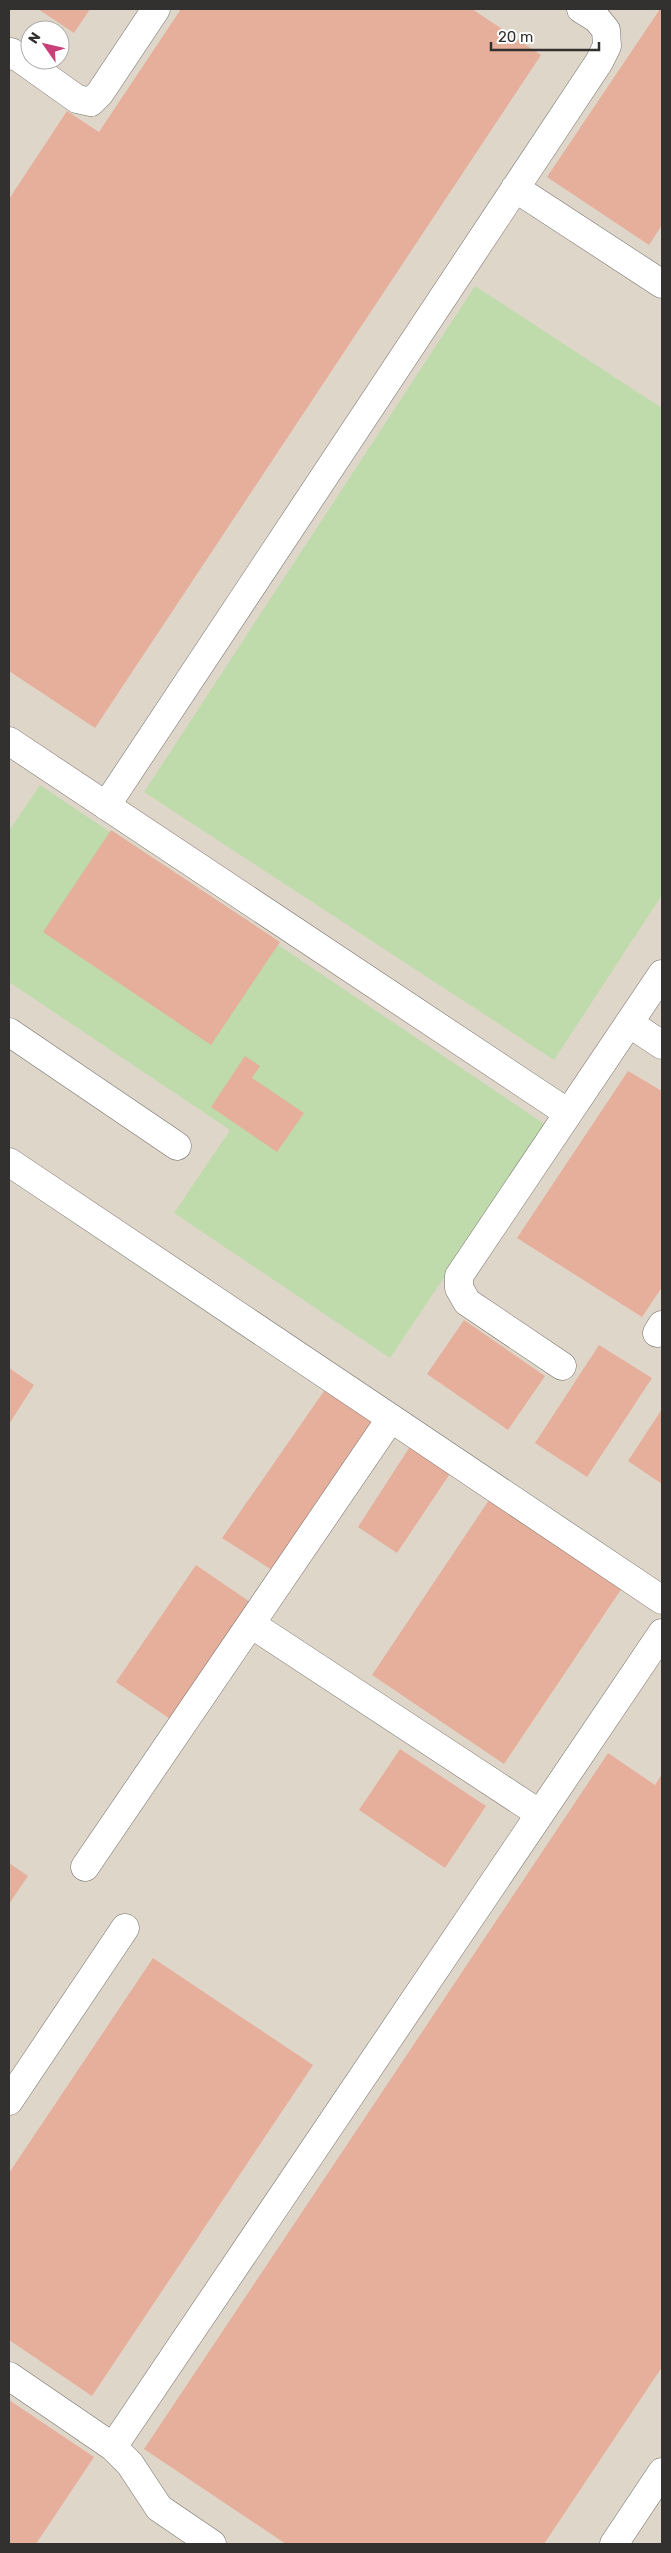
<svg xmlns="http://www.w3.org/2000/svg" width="671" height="2553" font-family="Rubik,sans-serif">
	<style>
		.built { fill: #dfd6ca; fill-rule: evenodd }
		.green { fill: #bfdbac }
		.building { fill: #e6af9b }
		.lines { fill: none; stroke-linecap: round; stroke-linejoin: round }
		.minor-casing { stroke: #736f6a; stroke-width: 29 }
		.minor { stroke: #fff; stroke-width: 28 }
	</style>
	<rect width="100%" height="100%" fill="#e6e1dc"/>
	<path class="built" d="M9 9H662V2544H9ZM30 30H60V60H30Z"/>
	<path class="green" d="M475 286 662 408V895L554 1060 144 792Z
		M40 785 546 1125 390 1358 174 1213 230 1130 9 982V831Z"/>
	<path class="building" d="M38 9H90L74 33Z
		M181 9H472L541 55 95 728 9 671V199L67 111 99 132Z
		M660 9H662V225L649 245 547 177Z
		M111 830 280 942 211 1045 43 932Z
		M245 1056 260 1066 252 1078 304 1113 277 1152 211 1107Z
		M628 1071 662 1091V1287L642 1317 517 1238Z
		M464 1320 545 1376 508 1430 427 1374Z
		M599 1345 652 1378 587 1477 535 1443Z
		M9 1368 34 1385 9 1424Z
		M324 1391 376 1422 275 1572 222 1538Z
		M662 1409V1484L628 1461Z
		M411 1445 451 1472 397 1553 358 1527Z
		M491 1497 624 1585 504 1764 372 1675Z
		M196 1565 250 1602 170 1719 116 1682Z
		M400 1749 486 1806 445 1868 359 1810Z
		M608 1753 655 1785 662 1774V2367L544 2544H286L144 2449Z
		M9 1863 28 1876 9 1904Z
		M153 1958 313 2065 92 2396 9 2340V2173Z
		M9 2400 94 2457 36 2544H9Z"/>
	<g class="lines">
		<defs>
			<path id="minor" d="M9 56 11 52 77 99 91 102 100 93 156 9
				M515 188 662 284
				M9 741 568 1113
				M106 806 599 62 607 46 606 30 597 19 581 9
				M629 1023 662 1045
				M9 1032 177 1146
				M9 1162 662 1600
				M657 1333 662 1325
				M562 1366 467 1302 459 1288V1276L662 974
				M251 1624 540 1814
				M85 1867 391 1418
				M9 2101 125 1928
				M9 2376 113 2447 130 2464 159 2508 212 2544
				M113 2447 662 1633
				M614 2544 662 2472"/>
		</defs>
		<use href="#minor" class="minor-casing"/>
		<use href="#minor" class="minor"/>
	</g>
	<rect width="671" height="2553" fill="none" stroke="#33312f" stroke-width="20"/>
	<g transform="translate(45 45) rotate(304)"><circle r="24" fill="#ffffff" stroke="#adadac"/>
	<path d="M0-4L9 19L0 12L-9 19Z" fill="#c93f77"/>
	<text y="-8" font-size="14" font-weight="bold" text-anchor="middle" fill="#33312f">N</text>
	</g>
	<path d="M491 42v8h108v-8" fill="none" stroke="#33312f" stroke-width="2.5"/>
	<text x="498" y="42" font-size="15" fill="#33312f" stroke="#ffffff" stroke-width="4" paint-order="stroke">20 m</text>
</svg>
